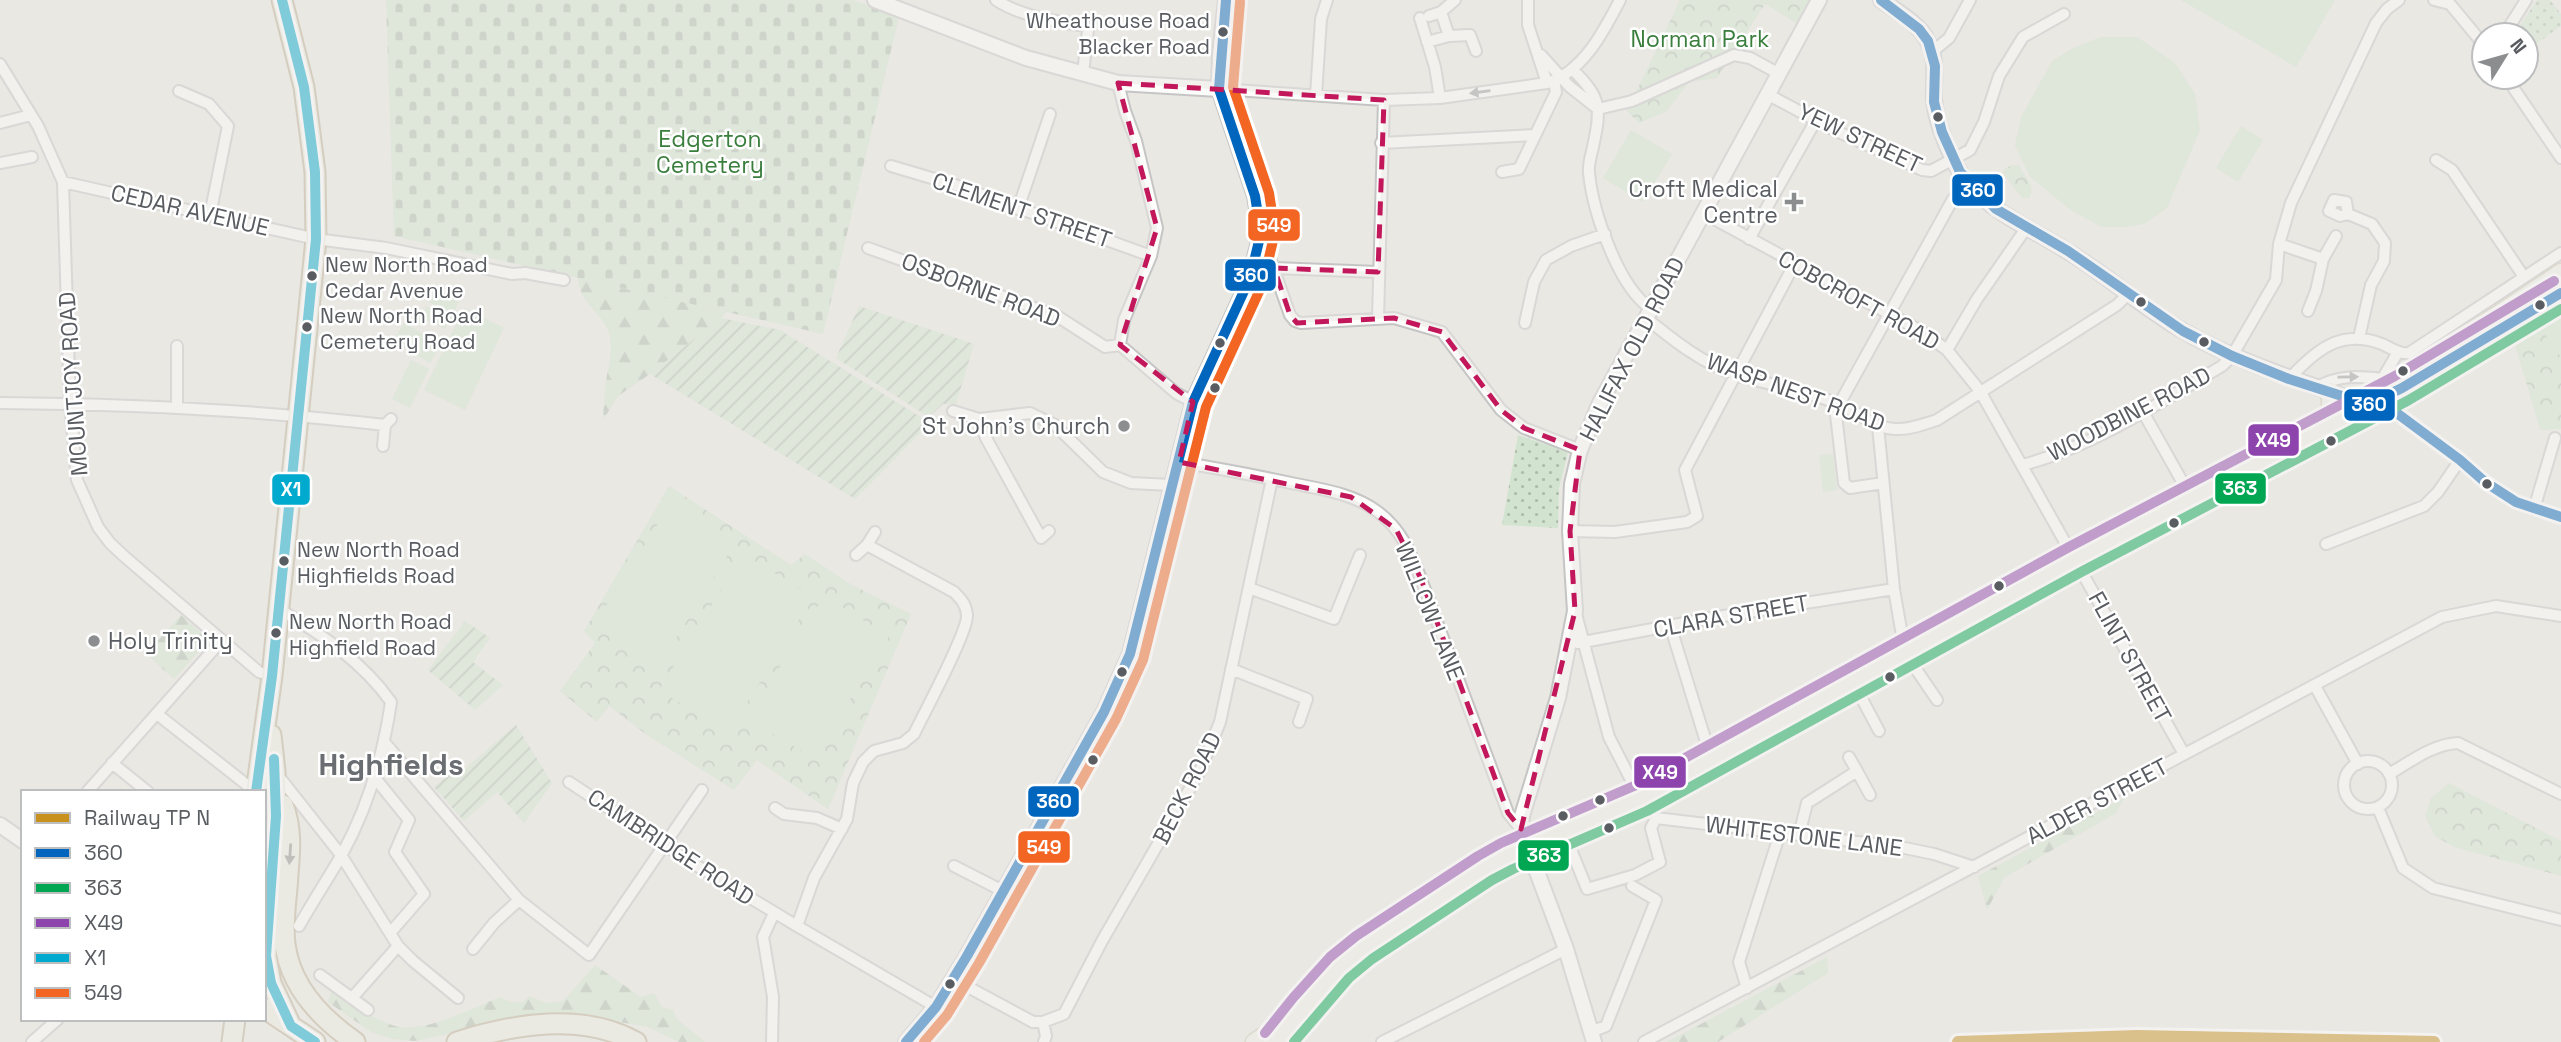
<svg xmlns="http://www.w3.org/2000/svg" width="2561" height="1042" font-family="'Space Grotesk',sans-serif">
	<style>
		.grass { fill: url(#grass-dots) }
		.forest { fill: url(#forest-firs) }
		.cemetery { fill: url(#cemetery-stones) }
		.park { fill: url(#park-crowns) }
		.garden { fill: url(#garden-furrows) }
		.pitch { fill: #d2e4cf }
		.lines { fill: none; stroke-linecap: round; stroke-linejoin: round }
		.street-casing { stroke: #c5c5c5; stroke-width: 14 }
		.secondary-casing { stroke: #c5c5c5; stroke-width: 18 }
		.primary-casing { stroke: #cfc7b3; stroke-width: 19 }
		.highway-casing { stroke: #bcb094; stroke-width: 23 }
		.street { stroke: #fcfcfb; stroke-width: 10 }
		.secondary { stroke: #fcfcfb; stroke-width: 14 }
		.primary { stroke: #f1efe6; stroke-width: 16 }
		.highway { stroke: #eceae0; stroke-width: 19 }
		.bus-1-casing { stroke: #fff; stroke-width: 16 }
		.bus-2-casing { stroke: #fff; stroke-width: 16 }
		.bus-3-casing { stroke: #fff; stroke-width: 16 }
		.bus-4-casing { stroke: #fff; stroke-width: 16 }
		.bus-5-casing { stroke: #fff; stroke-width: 16 }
		.bus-1 { stroke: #0065bd; stroke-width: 10 }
		.bus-2 { stroke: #00a651; stroke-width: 10 }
		.bus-3 { stroke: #8e44ad; stroke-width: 10 }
		.bus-4 { stroke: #00a9ce; stroke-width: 10 }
		.bus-5 { stroke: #f26522; stroke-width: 10 }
		.rail-1-casing { stroke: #fff; stroke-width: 18 }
		.rail-1 { stroke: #c8901d; stroke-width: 12 }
		.oneway { fill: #9a9c9e }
		.oneway2 { fill: #8c8e8d }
		.marked { fill: none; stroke: #c2185b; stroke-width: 5; stroke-dasharray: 14 9; stroke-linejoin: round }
		.bus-dot { fill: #595c60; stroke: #fff; stroke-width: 2.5 }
		.poi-dot { fill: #8b8d8e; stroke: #fff; stroke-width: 2.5 }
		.labels { text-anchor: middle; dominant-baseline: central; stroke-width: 5; stroke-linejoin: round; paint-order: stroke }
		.bus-label { font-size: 21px; fill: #595c60; stroke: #fff; text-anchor: start }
		.park-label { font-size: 23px; fill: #3a7e3d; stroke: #fff }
		.street-label { font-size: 23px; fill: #595c60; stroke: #fff }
		.poi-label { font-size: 23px; fill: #595c60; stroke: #fff; text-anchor: end }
		.district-label { font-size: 30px; font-weight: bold; fill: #6a6e72; stroke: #fff }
		.line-badge { stroke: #fff; stroke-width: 2.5 }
		.badge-label { font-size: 19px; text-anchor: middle; font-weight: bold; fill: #fff }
	</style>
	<defs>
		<pattern id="grass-dots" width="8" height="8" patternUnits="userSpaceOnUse" patternTransform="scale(1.75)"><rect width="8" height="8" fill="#d2e4cf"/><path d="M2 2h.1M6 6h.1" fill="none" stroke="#adbcab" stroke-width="1.8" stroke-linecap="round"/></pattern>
		<pattern id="forest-firs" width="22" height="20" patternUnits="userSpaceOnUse" patternTransform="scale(1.75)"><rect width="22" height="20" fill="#d2e4cf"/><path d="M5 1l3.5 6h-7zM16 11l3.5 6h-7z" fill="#adbcab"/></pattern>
		<pattern id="cemetery-stones" width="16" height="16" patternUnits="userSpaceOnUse" patternTransform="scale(1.75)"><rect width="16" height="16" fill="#d2e4cf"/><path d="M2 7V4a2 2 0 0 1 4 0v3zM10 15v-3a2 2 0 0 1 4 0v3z" fill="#adbcab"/></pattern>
		<pattern id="park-crowns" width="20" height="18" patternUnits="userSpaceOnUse" patternTransform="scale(1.75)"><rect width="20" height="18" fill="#d2e4cf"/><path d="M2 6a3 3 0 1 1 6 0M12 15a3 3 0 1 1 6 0" fill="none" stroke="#adbcab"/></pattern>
		<pattern id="garden-furrows" width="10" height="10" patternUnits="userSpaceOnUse" patternTransform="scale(1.75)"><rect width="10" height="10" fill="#d2e4cf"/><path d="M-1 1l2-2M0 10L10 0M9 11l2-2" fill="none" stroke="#adbcab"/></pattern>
	</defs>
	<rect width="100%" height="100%" fill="#e9e8e3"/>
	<path class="grass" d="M2537 0H2550L2561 14V26L2526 51V35H2514Z
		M1518 435 1568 452 1559 488 1558 528 1502 525Z"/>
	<path class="forest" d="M578 278 726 312 721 318 650 374 618 396 603 420C604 407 604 394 606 382 608 366 614 349 609 333 603 313 580 305 578 278Z
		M181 615 209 640 174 679 146 654Z
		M2125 797 2116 813 2004 878 1987 910 1978 876Z
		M1827 957 1828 973 1718 1042H1667Z
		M595 965 641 997 654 993 662 1007 673 1010 677 1019 705 1042H679L648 1027 562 1012 515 1017 473 1029 415 1041 393 1039 371 1032 328 1002 332 990C352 1003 372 1019 395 1026 423 1034 473 1008 500 997L510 1002H523L529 996 546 1003 563 1001Z"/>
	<path class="cemetery" d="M386 0H853L899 17 823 334 394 236Z"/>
	<path class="park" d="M1680 0H1811L1798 24 1765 4 1717 78 1689 82 1667 111 1639 123 1625 109 1636 92Z
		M2012 165H2019C2024 179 2037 183 2029 198H2022L2003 173 2004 169Z
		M2561 304V429L2540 430 2514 341 2538 326 2535 322Z
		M669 486 791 565 805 554 852 585 911 614 828 809 757 760 734 790 647 735 609 706 597 722 560 691 595 643 584 631Z
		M2449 783 2561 841V876L2454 847 2435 836 2425 816 2431 798Z"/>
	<path class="garden" d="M859 306 974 344 956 404H943L929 417 836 358Z
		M721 318 780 330 930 423 855 499 650 374Z
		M465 621 490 638 473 662 503 685 475 710 428 670Z
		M516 725 552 783 524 823 497 792 464 821 434 787 458 767 462 771Z"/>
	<path class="pitch" d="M2181 0H2335L2296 67Z
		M2101 37H2137L2175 63 2195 94 2200 130 2167 208 2144 224 2125 227H2102L2072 211 2030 177 2015 145 2021 117 2052 61 2073 48Z
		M2241 126 2263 140 2238 182 2216 168Z
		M1631 130 1672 154 1643 202 1603 178Z
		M434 290 459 301 453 314 429 302Z
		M426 306 451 318 445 329 421 317Z
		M464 308 504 328 465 410 424 390Z
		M2561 316V357L2541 329Z
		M404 323 441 344 430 363 393 341Z
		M411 360 429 369 410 408 392 399Z
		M1833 454 1837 490 1823 492 1819 455Z
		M671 503 735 543 661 663 596 622Z
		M744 554 813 597 728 733 659 690Z
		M824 596 889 636 814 758 748 719Z"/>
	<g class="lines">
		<defs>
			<path id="street" d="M996 0C1022 17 1055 21 1085 26L1088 30 1083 73
				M1528 0V25L1547 83
				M2434 0 2450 4 2484 45
				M1441 12 1449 36
				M1429 16 1441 12 1455 0
				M1420 18 1435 67 1440 98
				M2504 35 2526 0
				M1427 42 1449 36 1470 35 1476 51
				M1932 52 1949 38 1970 0
				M1541 55 1569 86 1598 109
				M0 64 38 126 63 182 70 403 77 480 98 527 110 543 125 557 259 672 272 676
				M1573 70C1602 98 1601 109 1593 147 1591 155 1588 165 1589 173 1593 212 1618 286 1650 308
				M2506 77 2561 158
				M1118 83 1125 111 1136 141 1157 228 1151 256 1124 320 1120 345
				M1219 89 1384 100 1440 98 1547 83C1583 72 1604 31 1620 0
				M179 91 209 104 228 126 210 215
				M1767 94 1834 130 1922 170 1931 171 1970 150 1984 122 1999 76 2023 37 2064 14
				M1316 95 1321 19 1327 0
				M1598 109 1632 101 1734 55 1750 58 1778 73
				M0 123 31 115
				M1381 143 1534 135
				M2436 160 2452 170 2524 277
				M0 163 32 157
				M891 166 955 185 1151 256
				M1502 172 1519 169 1556 92 1554 81
				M63 182 316 239 386 248 512 274 525 273 564 280
				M1018 209 1050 114
				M1703 213 1921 331 1947 350 1980 391 2184 754
				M2348 214 2346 202 2334 200 2329 211 2340 216 2348 214 2372 224 2385 243 2384 261 2371 285 2359 338
				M1261 233 1290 315 1295 321 1301 323 1394 318 1442 332 1501 410 1524 428 1580 450
				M1749 239 1816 120
				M2279 244 2323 259
				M868 248 1057 316 1105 347 1120 345 1176 393 1193 402
				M1274 268 1378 272
				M2308 311 2316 291 2323 259 2336 236
				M1646 318C1673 340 1703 364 1737 375 1770 385 1804 390 1836 403 1856 410 1873 428 1895 429 1909 430 1924 424 1937 420L2117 305 2129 293
				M1378 319 1384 100
				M1525 323 1534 282 1546 260 1571 246 1605 234
				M1947 350 1977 299 2027 227
				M2398 352 2367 405 2398 414 2460 460 2485 482 2516 502 2561 517
				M2289 379C2314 352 2339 329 2379 343 2389 346 2398 355 2409 353L2561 253
				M2317 387C2339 375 2357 376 2382 379
				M0 403C129 404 257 410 385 425
				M177 407V346
				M953 411 979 419 1030 413 1055 425 1103 472 1131 483 1171 485
				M2143 412 2192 499
				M979 419 986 438 1041 538 1049 531
				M1878 426 1894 589 1905 653 1937 700
				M383 446 385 425 391 419
				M1179 462C1216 468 1254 475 1291 483 1320 489 1353 493 1378 512 1401 529 1411 553 1421 579L1508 813 1521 829
				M2022 465C2090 448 2161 402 2222 366L2232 356 2276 280 2279 244 2291 203 2376 23 2387 9 2399 0
				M1883 483 1850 488 1844 483 1836 415 1837 408 1953 199 1969 184
				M2534 509 2555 438
				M1570 531 1615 532 1687 522 1697 516 1685 470 1795 263
				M875 532 867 545 954 592C961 599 966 604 967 615 968 632 924 713 914 734L903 743 874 751 863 762 853 783 847 819 814 878 797 926 936 1007
				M2326 544 2424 506 2438 492 2460 460
				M856 555 867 545
				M1249 588 1334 619 1360 555
				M279 609C321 634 363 662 391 702 383 756 368 808 341 856 327 880 312 903 299 926
				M1576 614 1609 737 1646 809 1656 818 1900 847 1934 854 1974 867
				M1670 625 1711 758
				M1578 643 1711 618 1894 589
				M1231 669 1307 699 1299 722
				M1853 682 1879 731
				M2315 686 2358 764
				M157 714 256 792
				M385 743 519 900 589 955 702 790
				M2344 785a24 24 0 1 1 48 0a24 24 0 1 1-48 0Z
				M112 763 148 792
				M1857 771 1870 795
				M277 774 341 855 398 946 413 961 458 998
				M2389 774C2410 762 2433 744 2458 743L2561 794
				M375 778 409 820 395 852 424 894 390 933
				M569 782 684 858 797 926
				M87 792 222 640
				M775 808 784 814 817 818 842 829
				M2378 808 2403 868 2433 888 2561 920
				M1564 832 1587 889 1635 875 1660 862 1651 828 1656 818
				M1799 835 1807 803 1857 771 1849 757
				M954 866 1003 891
				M473 949 494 923 519 900
				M320 975 368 1010
				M953 979 1033 1022H1043L1064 1014 1102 941 1200 771 1220 722 1272 479
				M1747 988 1739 962 1780 833
				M352 998 398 946
				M1043 1022 1046 1036 1044 1042
				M1591 1032 1606 1026 1656 900 1632 886
				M32 1042 58 1019
				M772 1042 773 997 763 937 774 913
				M1382 1042 1566 949
				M1644 1042 2442 617 2496 606 2561 616"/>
			<path id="secondary" d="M875 0 1026 58 1118 83 1219 89
				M1881 0C1897 12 1919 23 1928 42 1938 60 1933 80 1934 99 1935 120 1950 156 1961 174 1986 211 2031 228 2067 251 2108 276 2144 309 2185 332 2243 365 2306 382 2367 405
				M0 825 23 841
				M906 1042 936 1007 967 956 1104 712 1130 654 1193 402 1250 278 1261 233 1255 196 1219 89 1220 55 1226 0
				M1594 1042 1566 949 1521 829 1522 816 1558 698 1575 611 1570 531 1572 484 1580 450 1600 403 1819 0"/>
			<path id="primary" d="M2417 368 2561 272
				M2323 428 2330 407V391
				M1254 1042 1290 1017
				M1276 1042 1303 1007 1339 968 1364 948 1485 868 1507 856 1640 799 2076 559 2402 388 2561 293"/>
			<path id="highway" d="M271 735 275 771 276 816 266 956 271 983 291 1026
				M256 792 272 676 316 239 315 172 304 87 282 0
				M283 805C292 828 290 851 288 874 287 897 282 922 285 944 290 986 322 1019 355 1042
				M264 1008 315 1042
				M232 1042 235 1019
				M457 1042C514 1024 582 1012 636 1042"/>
		</defs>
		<use href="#street" class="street-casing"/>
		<use href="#secondary" class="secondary-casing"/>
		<use href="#primary" class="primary-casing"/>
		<use href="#highway" class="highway-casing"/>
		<use href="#street" class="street"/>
		<use href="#secondary" class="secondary"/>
		<use href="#primary" class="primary"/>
		<use href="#highway" class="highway"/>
		<defs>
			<path id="bus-1" d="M1881 0 1919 29 1928 41 1935 66 1934 102 1942 132 1960 172 1996 209 2068 251 2183 331 2232 356 2289 379 2398 414 2460 460 2485 482 2516 502 2561 517
				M2367 405 2402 388 2561 293
				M906 1042 936 1007 967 956 1104 712 1130 654 1193 402 1250 278 1261 233 1255 196 1219 89 1226 0"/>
			<path id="bus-2" d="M1294 1042 1349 978 1372 959 1492 880 1513 869 1647 811 2083 571 2409 400 2561 309"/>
			<path id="bus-3" d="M1265 1033 1293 998 1330 957 1356 936 1478 856 1501 843 1634 786 2069 547 2395 376 2554 281"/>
			<path id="bus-4" d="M274 759 276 816 266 956 271 983 291 1026 315 1042
				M256 792 272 676 316 239 315 172 304 87 282 0"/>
			<path id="bus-5" d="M924 1042 947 1015 979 963 1116 719 1143 660 1206 407 1263 283 1275 232 1269 193 1233 87 1240 2"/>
		</defs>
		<use href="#bus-1" class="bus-1-casing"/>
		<use href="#bus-2" class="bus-2-casing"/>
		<use href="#bus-3" class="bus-3-casing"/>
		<use href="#bus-4" class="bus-4-casing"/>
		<use href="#bus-5" class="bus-5-casing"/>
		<use href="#bus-1" class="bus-1"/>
		<use href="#bus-2" class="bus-2"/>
		<use href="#bus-3" class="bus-3"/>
		<use href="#bus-4" class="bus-4"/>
		<use href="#bus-5" class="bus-5"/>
		<defs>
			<path id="rail-1" d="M1958 1042 2137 1036 2434 1042"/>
		</defs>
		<use href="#rail-1" class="rail-1-casing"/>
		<use href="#rail-1" class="rail-1"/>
	</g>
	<defs><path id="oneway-solid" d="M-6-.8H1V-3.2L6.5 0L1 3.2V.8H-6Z" transform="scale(1.75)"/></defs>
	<g class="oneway">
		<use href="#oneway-solid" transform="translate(1480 92) rotate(172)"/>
		<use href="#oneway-solid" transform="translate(2348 377) rotate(-1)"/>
	</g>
	<use class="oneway2" href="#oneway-solid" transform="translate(290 854) rotate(94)"/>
	<path d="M0 0H2561V1042H0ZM1118 83 1384 100 1378 272 1274 268 1290 315 1297 323 1394 318 1442 332 1501 410 1524 428 1580 450 1570 531 1575 611 1521 829 1508 813 1421 579 1396 529 1351 497 1179 462 1193 402 1120 345 1157 228Z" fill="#e9e8e3" fill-opacity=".55" fill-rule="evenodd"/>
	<path class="marked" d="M1118 83 1384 100 1378 272 1274 268 1290 315 1297 323 1394 318 1442 332 1501 410 1524 428 1580 450 1570 531 1575 611 1521 829 1508 813 1421 579 1396 529 1351 497 1179 462 1193 402 1120 345 1157 228Z"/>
	<g class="bus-dot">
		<circle cx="1223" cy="32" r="6"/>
		<circle cx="1938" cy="117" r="6"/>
		<circle cx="312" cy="276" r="6"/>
		<circle cx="2141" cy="302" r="6"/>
		<circle cx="2540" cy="305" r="6"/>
		<circle cx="307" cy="327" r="6"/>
		<circle cx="2204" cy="342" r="6"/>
		<circle cx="1220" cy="343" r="6"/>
		<circle cx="2403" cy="371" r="6"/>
		<circle cx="1215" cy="388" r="6"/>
		<circle cx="2331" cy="441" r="6"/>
		<circle cx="2487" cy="484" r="6"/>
		<circle cx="2174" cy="523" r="6"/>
		<circle cx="284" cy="561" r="6"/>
		<circle cx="1999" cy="586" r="6"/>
		<circle cx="276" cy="633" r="6"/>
		<circle cx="1122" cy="672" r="6"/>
		<circle cx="1890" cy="677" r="6"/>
		<circle cx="1093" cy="760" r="6"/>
		<circle cx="1600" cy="800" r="6"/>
		<circle cx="1563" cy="816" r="6"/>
		<circle cx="1609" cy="828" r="6"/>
		<circle cx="950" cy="984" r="6"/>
	</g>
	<g class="poi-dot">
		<path d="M1790.5 191.5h7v7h7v7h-7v7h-7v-7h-7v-7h7z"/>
		<circle cx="1124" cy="426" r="7"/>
		<circle cx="94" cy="641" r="7"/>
	</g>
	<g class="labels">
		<g class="bus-label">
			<text x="1210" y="20" text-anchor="end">Wheathouse Road<tspan x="1210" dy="26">Blacker Road</tspan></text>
			<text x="325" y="264">New North Road<tspan x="325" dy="26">Cedar Avenue</tspan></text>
			<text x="320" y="315">New North Road<tspan x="320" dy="26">Cemetery Road</tspan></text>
			<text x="297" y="549">New North Road<tspan x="297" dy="26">Highfields Road</tspan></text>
			<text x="289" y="621">New North Road<tspan x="289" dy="26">Highfield Road</tspan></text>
		</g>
		<g class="park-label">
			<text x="1700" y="39">Norman Park</text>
			<text x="710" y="139">Edgerton<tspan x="710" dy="26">Cemetery</tspan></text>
		</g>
		<g class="street-label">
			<text transform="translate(1860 138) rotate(25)">YEW STREET</text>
			<text transform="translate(190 210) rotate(13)">CEDAR AVENUE</text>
			<text transform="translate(1022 210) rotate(19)">CLEMENT STREET</text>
			<text transform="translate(981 290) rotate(21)">OSBORNE ROAD</text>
			<text transform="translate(1859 300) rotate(29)">COBCROFT ROAD</text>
			<text transform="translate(1632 349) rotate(-63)">HALIFAX OLD ROAD</text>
			<text transform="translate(73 384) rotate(-94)">MOUNTJOY ROAD</text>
			<text transform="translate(1796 392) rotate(20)">WASP NEST ROAD</text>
			<text transform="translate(2129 414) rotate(-27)">WOODBINE ROAD</text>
			<text transform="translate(1430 611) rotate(68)">WILLOW LANE</text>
			<text transform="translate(1731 616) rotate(-10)">CLARA STREET</text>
			<text transform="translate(2130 657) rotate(61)">FLINT STREET</text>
			<text transform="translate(1187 788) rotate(-63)">BECK ROAD</text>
			<text transform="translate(2097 801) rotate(-28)">ALDER STREET</text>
			<text transform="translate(1804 836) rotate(7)">WHITESTONE LANE</text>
			<text transform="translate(671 847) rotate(33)">CAMBRIDGE ROAD</text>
		</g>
		<g class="poi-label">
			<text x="1778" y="189">Croft Medical<tspan x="1778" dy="26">Centre</tspan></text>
			<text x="1110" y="426">St John's Church</text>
			<text x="108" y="641" text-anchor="start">Holy Trinity</text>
		</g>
		<g class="district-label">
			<text x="391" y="764">Highfields</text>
		</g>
	</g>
	<g class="line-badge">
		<rect x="1951" y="173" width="53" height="34" rx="7" fill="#0065bd"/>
		<rect x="1247" y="208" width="54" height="34" rx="7" fill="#f26522"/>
		<rect x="1224" y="258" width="53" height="34" rx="7" fill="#0065bd"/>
		<rect x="2343" y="388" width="53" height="34" rx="7" fill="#0065bd"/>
		<rect x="2247" y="423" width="53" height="34" rx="7" fill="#8e44ad"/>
		<rect x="2214" y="472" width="53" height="33" rx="7" fill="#00a651"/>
		<rect x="271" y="473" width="40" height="33" rx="7" fill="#00a9ce"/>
		<rect x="1633" y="755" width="54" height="34" rx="7" fill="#8e44ad"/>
		<rect x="1027" y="785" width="53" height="33" rx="7" fill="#0065bd"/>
		<rect x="1017" y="830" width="54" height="34" rx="7" fill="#f26522"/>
		<rect x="1517" y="839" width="53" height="33" rx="7" fill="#00a651"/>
	</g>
	<g class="badge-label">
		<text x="1978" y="197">360</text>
		<text x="1274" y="232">549</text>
		<text x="1251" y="282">360</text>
		<text x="2369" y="411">360</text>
		<text x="2273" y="447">X49</text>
		<text x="2240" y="495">363</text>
		<text x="291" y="496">X1</text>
		<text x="1660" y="779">X49</text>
		<text x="1054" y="808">360</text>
		<text x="1044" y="854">549</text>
		<text x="1544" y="862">363</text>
	</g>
	<rect x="21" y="790" width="245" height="231" fill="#ffffff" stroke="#bdbebf" stroke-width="2"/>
	<rect x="35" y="813" width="35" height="10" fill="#c8901d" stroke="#bdbebf" stroke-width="2"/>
	<text x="84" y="825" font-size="21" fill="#595c60">Railway TP N</text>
	<rect x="35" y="848" width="35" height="10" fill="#0065bd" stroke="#bdbebf" stroke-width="2"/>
	<text x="84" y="860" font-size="21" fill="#595c60">360</text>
	<rect x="35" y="883" width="35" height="10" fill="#00a651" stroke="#bdbebf" stroke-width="2"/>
	<text x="84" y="895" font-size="21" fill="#595c60">363</text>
	<rect x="35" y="918" width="35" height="10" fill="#8e44ad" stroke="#bdbebf" stroke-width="2"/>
	<text x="84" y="930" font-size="21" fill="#595c60">X49</text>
	<rect x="35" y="953" width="35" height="10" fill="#00a9ce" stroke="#bdbebf" stroke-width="2"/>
	<text x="84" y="965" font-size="21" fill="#595c60">X1</text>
	<rect x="35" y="988" width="35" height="10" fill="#f26522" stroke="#bdbebf" stroke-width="2"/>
	<text x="84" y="1000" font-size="21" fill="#595c60">549</text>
	<g transform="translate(2505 56) rotate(53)"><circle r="33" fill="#ffffff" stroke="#bdbebf" stroke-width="2"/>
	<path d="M0-5L12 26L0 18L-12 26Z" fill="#8b8d8e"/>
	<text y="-10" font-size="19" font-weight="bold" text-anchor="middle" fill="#595c60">N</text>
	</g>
</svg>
